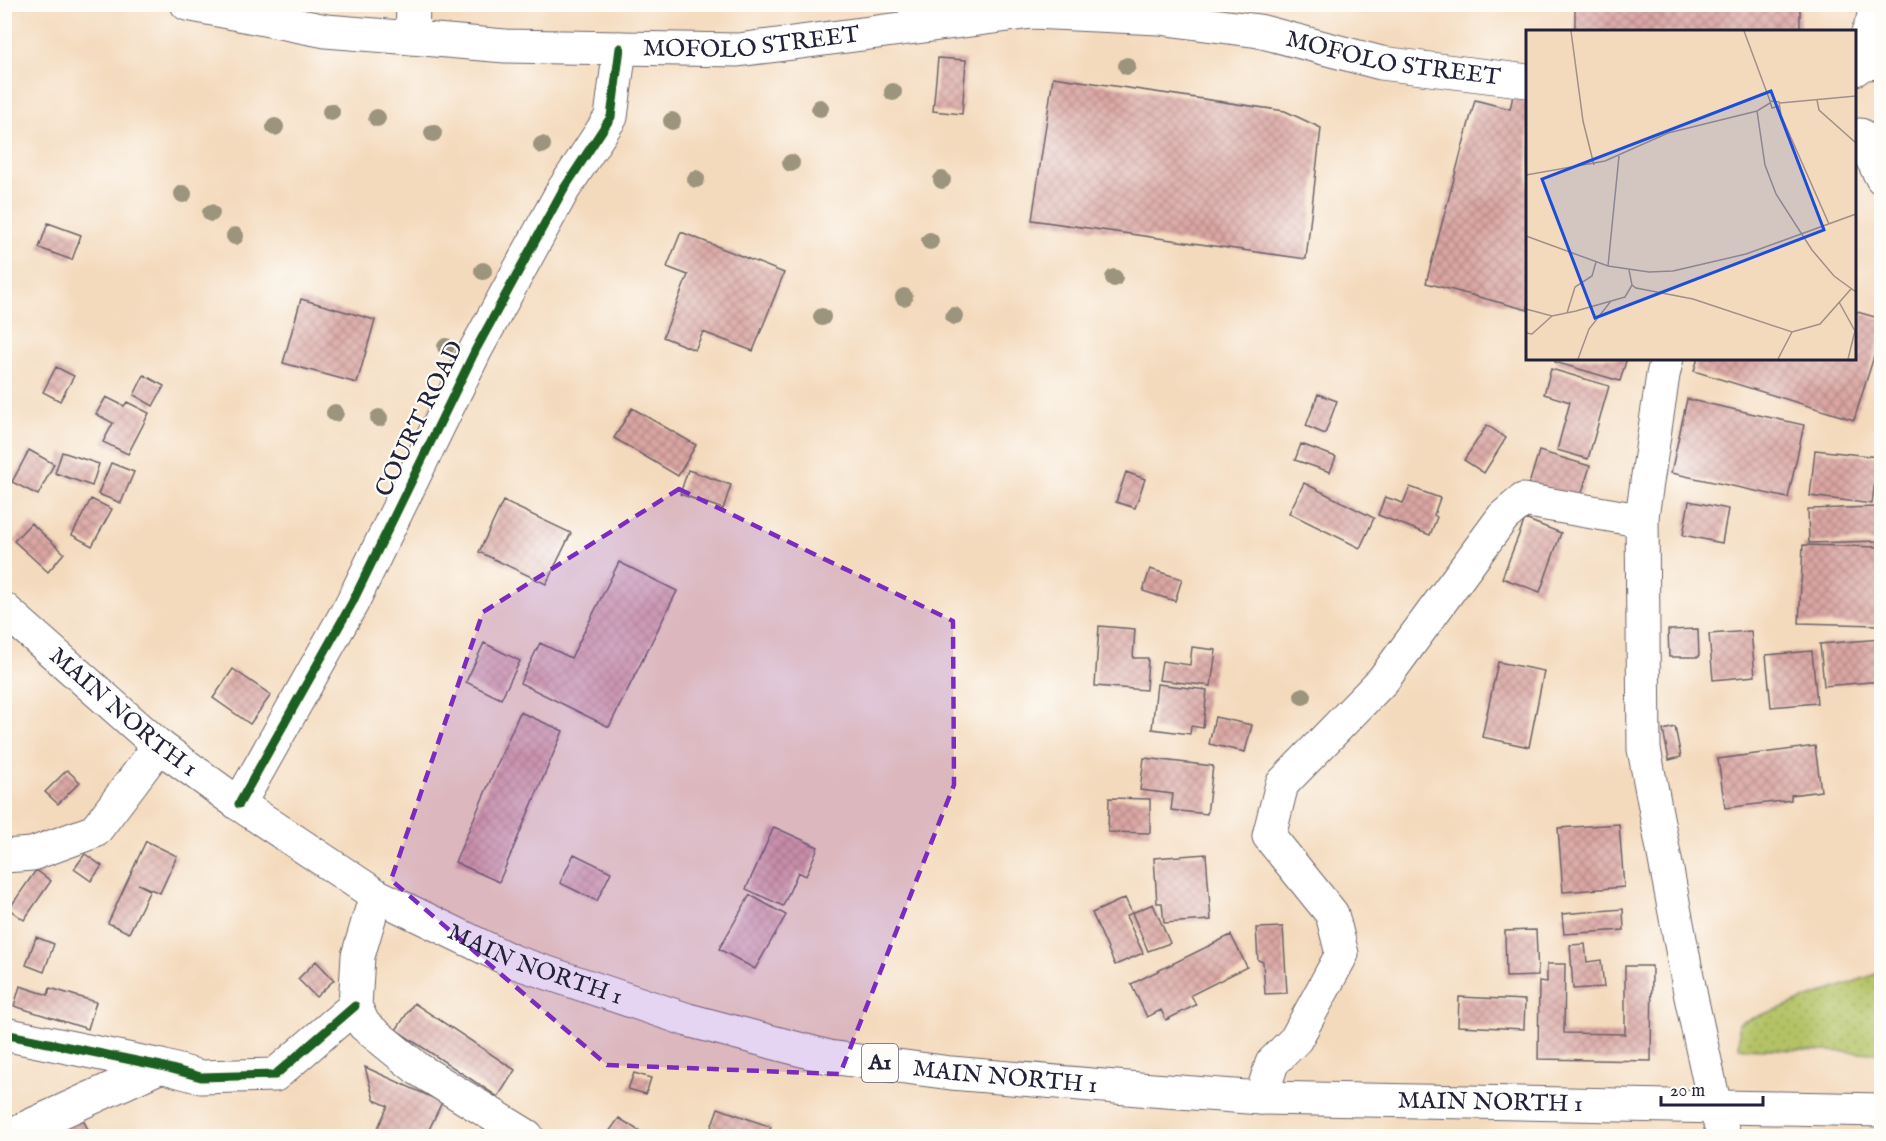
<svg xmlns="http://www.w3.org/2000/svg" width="1886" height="1141" font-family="'IM FELL English',serif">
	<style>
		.park { fill: url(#park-dots); stroke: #6a7250; stroke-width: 1.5 }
		.building { fill: url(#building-cross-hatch) }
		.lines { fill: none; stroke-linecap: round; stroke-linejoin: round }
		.minor-casing { stroke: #6c6268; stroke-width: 35 }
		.major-casing { stroke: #6c6268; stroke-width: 35 }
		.minor { stroke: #fff; stroke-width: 33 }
		.major { stroke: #fff; stroke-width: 33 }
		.cycleway-casing { stroke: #fdfcf7; stroke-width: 13 }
		.cycleway { stroke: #1b5e20; stroke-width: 9 }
		.tree { fill: #9d947e }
		.marked { fill: #7b2cbf; fill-opacity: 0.2; stroke: #7b2cbf; stroke-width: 4.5; stroke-dasharray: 12 8; stroke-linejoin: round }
		.labels { text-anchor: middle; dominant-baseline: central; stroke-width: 4.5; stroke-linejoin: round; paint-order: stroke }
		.shield { fill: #fdfcf7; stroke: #646373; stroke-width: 1.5 }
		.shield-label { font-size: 22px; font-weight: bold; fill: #22223b }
		.street-label { font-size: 24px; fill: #22223b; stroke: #fdfcf7 }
		.inset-road { fill: none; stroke: #a09089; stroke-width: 1.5 }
		.view { fill: #1d4ed8; fill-opacity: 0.15; stroke: #1d4ed8; stroke-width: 3 }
		.inset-edge { fill: none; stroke: #22223b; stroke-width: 3 }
	</style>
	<defs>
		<pattern id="park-dots" width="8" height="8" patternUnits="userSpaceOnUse" patternTransform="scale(1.5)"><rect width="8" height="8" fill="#b3c265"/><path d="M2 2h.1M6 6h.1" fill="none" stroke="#9aa659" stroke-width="1.8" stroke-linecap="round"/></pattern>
		<pattern id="building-cross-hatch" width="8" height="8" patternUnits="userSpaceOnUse" patternTransform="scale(1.5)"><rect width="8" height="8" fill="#dba6a3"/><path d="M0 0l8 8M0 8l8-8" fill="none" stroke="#b18786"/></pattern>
	</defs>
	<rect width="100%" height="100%" fill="#fdfcf7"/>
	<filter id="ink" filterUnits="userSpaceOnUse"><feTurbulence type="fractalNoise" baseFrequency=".0167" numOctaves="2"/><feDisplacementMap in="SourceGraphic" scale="12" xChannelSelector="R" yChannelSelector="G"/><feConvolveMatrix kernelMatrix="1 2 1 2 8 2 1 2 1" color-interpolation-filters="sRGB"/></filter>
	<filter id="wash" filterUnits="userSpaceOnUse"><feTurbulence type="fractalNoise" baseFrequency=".008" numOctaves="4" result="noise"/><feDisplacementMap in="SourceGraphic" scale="24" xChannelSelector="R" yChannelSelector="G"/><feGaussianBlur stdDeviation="1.35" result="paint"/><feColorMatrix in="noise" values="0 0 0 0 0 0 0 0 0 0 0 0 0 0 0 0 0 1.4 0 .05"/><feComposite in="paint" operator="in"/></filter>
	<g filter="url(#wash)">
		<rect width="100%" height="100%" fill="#f4dabd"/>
		<path class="park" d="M1881 972V1053L1739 1048V1023Z"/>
		<g id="blocks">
			<path class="building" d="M1575 4H1800V32H1575Z
				M938 58 966 60 962 114 933 111Z
				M1053 77 1285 111 1321 128 1306 259 1032 220Z
				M1514 91 1528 95V310L1426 283 1475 100 1510 109Z
				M48 223 81 235 72 260 39 248Z
				M681 232 784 273 753 351 703 332 695 350 663 337 688 275 667 267Z
				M301 299 375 320 357 383 283 363Z
				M1854 311 1882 319V331L1854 420 1694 371 1698 358H1854Z
				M1556 358H1627L1620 381 1555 362Z
				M56 367 74 376 60 401 43 392Z
				M1551 369 1609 386 1588 459 1557 450 1570 402 1544 394Z
				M144 375 164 386 153 406 134 395Z
				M1318 394 1337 401 1325 434 1306 426Z
				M106 397 124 406 127 402 149 413 128 454 103 442 113 423 96 414Z
				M1687 399 1804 425 1788 498 1671 473Z
				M632 408 696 445 678 476 614 438Z
				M1487 425 1506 438 1484 473 1464 460Z
				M1301 444 1336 457 1330 472 1295 460Z
				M29 450 54 464 38 495 12 482Z
				M1815 450 1878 457 1872 504 1810 496Z
				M1539 451 1590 466 1580 499 1529 484Z
				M62 452 99 464 92 486 55 473Z
				M111 463 134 472 121 503 98 494Z
				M688 470 731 485 723 509 680 494Z
				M1126 472 1145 479 1135 508 1116 502Z
				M1304 483 1374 518 1360 548 1289 513Z
				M1410 487 1440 498 1434 515 1437 517 1430 535 1378 515 1385 497 1403 503Z
				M91 499 112 509 92 546 72 535Z
				M503 501 571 533 546 584 479 552Z
				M1689 501 1728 509 1722 543 1683 535Z
				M1877 507 1879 541 1809 543 1808 509Z
				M1525 519 1561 533 1540 592 1502 578Z
				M31 523 64 553 48 572 14 541Z
				M1803 545 1880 547 1878 625 1799 623Z
				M619 562 677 591 609 727 520 683 540 643 571 658Z
				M1150 569 1182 579 1175 601 1143 591Z
				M1099 626 1135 629 1133 658H1148L1146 690 1095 686Z
				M1698 629 1699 657H1669L1668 630Z
				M1751 631 1755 676 1713 680 1709 634Z
				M1881 639 1882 681 1824 686 1820 644Z
				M484 643 520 661 501 699 466 682Z
				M1192 647 1216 650 1211 686 1159 680 1162 661 1190 665Z
				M1812 651 1817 703 1771 707 1766 655Z
				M1498 662 1544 671 1529 747 1482 737Z
				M233 669 271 695 250 724 213 698Z
				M1157 684 1207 690 1203 728 1191 726 1190 734 1152 729Z
				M520 712 563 731 499 882 455 862Z
				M1215 717 1252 725 1245 752 1209 744Z
				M1675 727 1681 757 1669 760 1663 730Z
				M1815 746 1821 791 1791 795V800L1725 808 1718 759Z
				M1144 758 1213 766 1207 814 1171 810 1173 794 1140 790Z
				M67 770 80 782 58 804 45 792Z
				M1109 798 1150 799V833L1108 832Z
				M1619 824 1624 887 1563 892 1558 828Z
				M774 827 818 847 806 876 798 872 783 906 746 889Z
				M146 841 177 856 160 893 138 884 150 890 129 933 108 923Z
				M85 854 102 866 91 881 74 869Z
				M574 854 611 872 597 901 560 883Z
				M1206 854 1211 920 1164 923 1162 903H1157L1154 858Z
				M36 870 51 881 24 920 9 909Z
				M750 895 786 915 755 969 719 949Z
				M1125 898 1132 913 1126 916 1143 953 1115 965 1092 913Z
				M1153 904 1170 943 1148 951 1132 913Z
				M1623 909 1624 930 1564 934 1562 914Z
				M1283 927 1287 993 1265 994 1263 962 1258 960 1256 928Z
				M1536 930 1538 976 1506 977 1505 931Z
				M1231 935 1247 967 1191 995 1196 1005 1166 1020 1161 1010 1147 1017 1131 984Z
				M36 937 54 944 44 972 26 965Z
				M1585 944 1587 962 1601 960 1604 987 1573 989 1570 945Z
				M316 961 334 980 316 997 298 979Z
				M1547 964H1565L1564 1033 1625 1034V966H1652L1651 1061 1538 1059 1539 981 1547 982Z
				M20 986 48 995 50 988 96 1002 88 1029 14 1006Z
				M1459 997 1525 1000 1524 1029 1458 1026Z
				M414 1003 515 1070 498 1097 396 1030Z
				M365 1067 442 1102 426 1136H374L388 1106 374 1100Z
				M634 1073 651 1078 646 1094 628 1089Z
				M718 1108 771 1127 768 1136H708Z
				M81 1117 92 1136H46Z
				M619 1118 647 1136H606Z"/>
		</g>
	</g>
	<g filter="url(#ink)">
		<use href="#blocks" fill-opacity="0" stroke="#6c6268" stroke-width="1.5"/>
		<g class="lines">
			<defs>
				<path id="minor" d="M915 26 916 4
					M412 38 413 4
					M1855 69 1874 17 1873 4
					M239 804 352 603 476 349 563 190 611 117 620 48
					M4 856 32 854 95 831 159 746
					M376 895 358 956 355 1006 364 1025 418 1069 527 1136
					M4 1034 161 1066 201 1077 275 1075 355 1006
					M1261 1098 1272 1063 1296 1039 1342 954 1332 914 1269 836 1282 784 1383 680 1503 517 1523 500 1627 518 1642 516
					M8 1136 161 1066"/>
				<g id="major">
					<path id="s1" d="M187 4 326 31 412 38 505 46 738 50 1032 12 1159 18 1259 31 1381 63 1528 81"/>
					<path d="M1854 69 1865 63 1882 62"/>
					<path d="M1860 135 1882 178"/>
					<path d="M1667 358 1663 375 1642 516 1644 749 1691 997 1715 1107 1724 1136"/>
					<path id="s2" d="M4 609 159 746 239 804 376 895 512 961 688 1020 829 1057 951 1073 1139 1089 1261 1098 1882 1110"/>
				</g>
			</defs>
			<use href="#minor" class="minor-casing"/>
			<use href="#major" class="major-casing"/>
			<use href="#minor" class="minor"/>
			<use href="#major" class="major"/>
			<defs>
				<path id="cycleway" d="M239 804 352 603 476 349 563 190 611 117 620 48
					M4 1034 161 1066 201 1077 275 1075 355 1006"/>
			</defs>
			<use href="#cycleway" class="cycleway-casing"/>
			<use href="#cycleway" class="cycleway"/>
		</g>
		<g class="tree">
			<circle cx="1127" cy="66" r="9"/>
			<circle cx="893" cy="92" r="9"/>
			<circle cx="820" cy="108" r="9"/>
			<circle cx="331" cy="112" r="9"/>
			<circle cx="377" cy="118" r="9"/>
			<circle cx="672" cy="121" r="9"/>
			<circle cx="275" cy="127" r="9"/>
			<circle cx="433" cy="133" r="9"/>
			<circle cx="542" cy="145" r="9"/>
			<circle cx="791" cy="163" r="9"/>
			<circle cx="696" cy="179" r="9"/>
			<circle cx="942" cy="180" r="9"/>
			<circle cx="183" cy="194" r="9"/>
			<circle cx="211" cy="213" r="9"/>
			<circle cx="235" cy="236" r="9"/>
			<circle cx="930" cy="241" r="9"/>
			<circle cx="483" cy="271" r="9"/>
			<circle cx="1114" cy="278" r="9"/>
			<circle cx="904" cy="297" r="9"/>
			<circle cx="954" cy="316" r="9"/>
			<circle cx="822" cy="317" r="9"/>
			<circle cx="446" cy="347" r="9"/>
			<circle cx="335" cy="413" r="9"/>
			<circle cx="379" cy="418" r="9"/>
			<circle cx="1303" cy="696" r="9"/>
		</g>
	</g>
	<path class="marked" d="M679 489 953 621 954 785 840 1074 607 1065 391 880 483 612Z"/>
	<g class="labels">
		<rect class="shield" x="862" y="1044" width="36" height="38" rx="4.5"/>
		<g class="shield-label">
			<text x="880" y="1063">A1</text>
		</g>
		<g class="street-label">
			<text stroke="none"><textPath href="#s1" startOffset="568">MOFOLO STREET</textPath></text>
			<text stroke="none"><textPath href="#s1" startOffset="1216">MOFOLO STREET</textPath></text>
			<text transform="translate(420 419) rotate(-64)">COURT ROAD</text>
			<text stroke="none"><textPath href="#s2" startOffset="158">MAIN NORTH 1</textPath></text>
			<text stroke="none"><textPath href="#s2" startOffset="644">MAIN NORTH 1</textPath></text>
			<text stroke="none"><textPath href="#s2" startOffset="1130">MAIN NORTH 1</textPath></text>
			<text stroke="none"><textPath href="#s2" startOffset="1616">MAIN NORTH 1</textPath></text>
		</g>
	</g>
	<g transform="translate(1526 30)">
		<rect width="330" height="330" fill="#f4dabd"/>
		<path class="inset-road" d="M45 1 57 91 68 135M218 1 244 71M291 70 293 80 330 113M254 73 330 66M253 76 246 78 244 71 253 72 255 85 303 194M231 81 239 135 250 164 286 220 308 246 330 262M0 145 79 131 142 103 231 81 244 73M0 206 82 236 123 242 147 241 220 224 330 184M82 236 93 126M103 240 106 255 110 258 167 269 266 302 294 294 325 259M313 272 329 301 322 329M0 279 26 286 50 281 99 267 106 255M41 283 49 257 66 246 70 232M0 303 6 304 26 286M52 329 63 299 85 271M252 329 266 302"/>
		<path class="view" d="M245 61 298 200 69 288 16 149Z"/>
		<rect width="330" height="330" class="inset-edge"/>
	</g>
	<rect width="1886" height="1141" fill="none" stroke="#fdfcf7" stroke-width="24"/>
	<path d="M1661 1096v9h102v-9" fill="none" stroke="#22223b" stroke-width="3"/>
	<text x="1670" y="1096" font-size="18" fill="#22223b" stroke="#fdfcf7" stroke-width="4.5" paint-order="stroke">20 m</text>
</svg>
